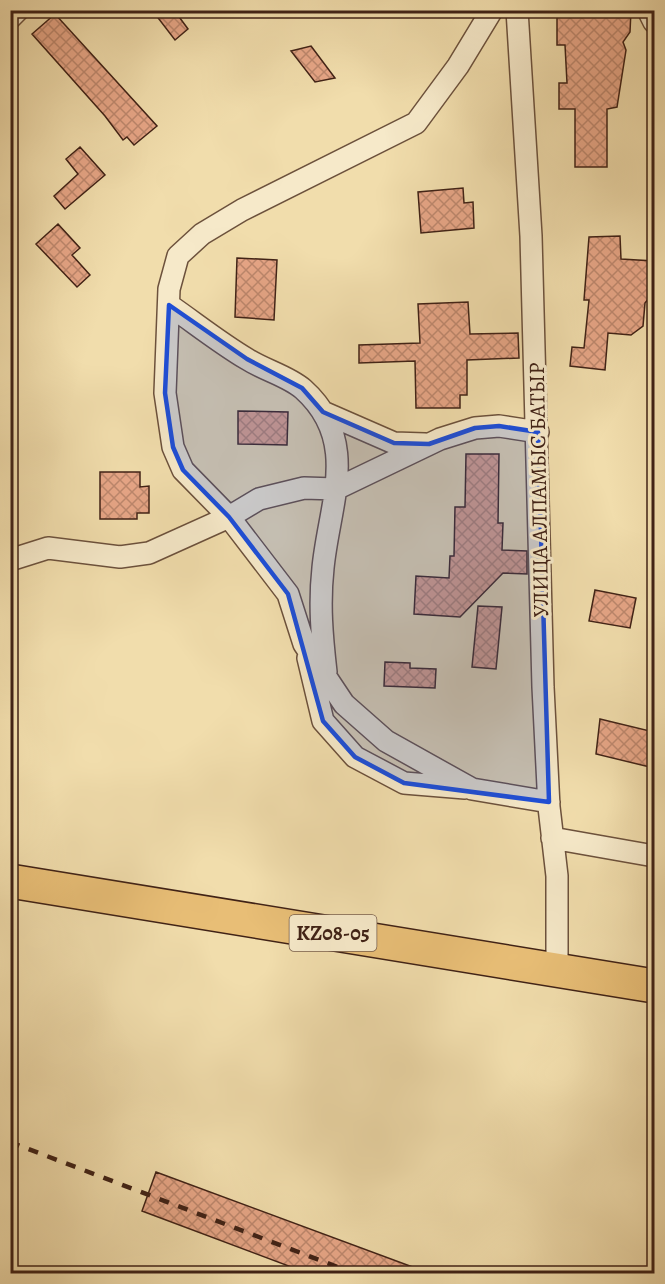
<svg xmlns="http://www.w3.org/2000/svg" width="665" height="1284" font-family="Alegreya,serif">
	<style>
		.building { fill: url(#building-cross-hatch); stroke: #402216; stroke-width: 1.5 }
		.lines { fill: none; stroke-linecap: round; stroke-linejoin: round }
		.street-casing { stroke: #6c513c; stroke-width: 24 }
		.primary-casing { stroke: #402216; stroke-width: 36 }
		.street { stroke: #f6e9c9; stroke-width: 21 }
		.primary { stroke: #e8be76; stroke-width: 33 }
		.rail { stroke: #402216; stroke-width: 4.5; stroke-dasharray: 10 10; stroke-linecap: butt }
		.marked { fill: #1d4ed8; fill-opacity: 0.2; stroke: #1d4ed8; stroke-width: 4.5; stroke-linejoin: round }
		.labels { text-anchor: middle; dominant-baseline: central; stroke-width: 6; stroke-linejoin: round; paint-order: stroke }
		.shield { fill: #f6e9c9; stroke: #775e4c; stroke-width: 1.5 }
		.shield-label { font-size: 21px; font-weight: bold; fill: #402216 }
		.street-label { font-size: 22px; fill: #402216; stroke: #f6e9c9 }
	</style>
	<defs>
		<pattern id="building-cross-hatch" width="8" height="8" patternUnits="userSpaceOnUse" patternTransform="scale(1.5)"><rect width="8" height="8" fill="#e7a687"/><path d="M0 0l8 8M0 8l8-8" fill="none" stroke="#bd876d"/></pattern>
	</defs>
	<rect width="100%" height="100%" fill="#f1ddac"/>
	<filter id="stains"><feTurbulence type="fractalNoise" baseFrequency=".00333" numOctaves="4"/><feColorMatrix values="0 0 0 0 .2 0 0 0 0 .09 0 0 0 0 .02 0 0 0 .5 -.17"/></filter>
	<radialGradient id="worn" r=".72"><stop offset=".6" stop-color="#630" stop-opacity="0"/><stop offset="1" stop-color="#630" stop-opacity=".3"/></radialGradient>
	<path class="building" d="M152 10H174L188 29 175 40Z
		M582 10H631L630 32 623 42 626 50 617 107 607 109V167H575V109H559V83H567L565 45H557V17H582Z
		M55 14 157 126 134 145 127 137 123 140 105 116 32 34Z
		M311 46 335 78 315 82 291 51Z
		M80 147 105 175 65 209 54 196 78 174 66 159Z
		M463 188 464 203 473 202 474 228 421 233 418 192Z
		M58 224 80 248 72 255 90 275 77 287 36 244Z
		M620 236 621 259 654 261 653 293 645 303 643 326 631 335 608 333 605 370 570 366 572 347 584 348 589 300H584L589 237Z
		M237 258 277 260 274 320 235 317Z
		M468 302 470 334 518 333 519 358 467 360V395H460V408H416L415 361 359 363V345L420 343 418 304Z
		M238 411 288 412 287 445 238 444Z
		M466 454H499L498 523H503L502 550 527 551V574L503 573 460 617 414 614 416 576 449 578 450 556H454L455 507H465Z
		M100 472H140V487L149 486V513H137V519H100Z
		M595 590 636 598 630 628 589 621Z
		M478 606 502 607 496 669 472 667Z
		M385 662 410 663V668L436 669 435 688 384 686Z
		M600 719 654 732V768L596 754Z
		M156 1172 426 1272 425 1274H310L142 1211Z"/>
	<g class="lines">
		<defs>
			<path id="street" d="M492 10 458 66 416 123 242 210 202 234 178 256 169 289 165 393 173 447 183 470 229 517 288 594 304 644 344 704 386 741 472 789 549 802
				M517 10 531 236 543 687 549 807 557 876V969
				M648 10 654 22
				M10 18 18 10
				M169 305C195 323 220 343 247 359 264 370 288 376 303 389 361 441 329 504 323 568 319 604 322 637 326 672
				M323 412 394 443 425 444
				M10 560 48 548 120 557 149 553 229 517 259 499 304 488 336 489 440 439 475 428 499 426 538 432
				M308 658 323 721 355 757 404 783 465 788
				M552 838 654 856"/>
			<path id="primary" d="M10 881 654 986"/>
		</defs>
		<use href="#street" class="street-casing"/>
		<use href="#primary" class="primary-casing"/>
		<use href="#street" class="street"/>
		<use href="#primary" class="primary"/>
		<path class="rail" d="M10 1142 356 1274"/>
	</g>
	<path class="marked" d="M169 305 247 359 302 388 323 412 394 443 429 444 475 428 499 426 538 432 549 802 404 783 355 757 323 721 288 594 229 517 183 470 173 447 165 393Z"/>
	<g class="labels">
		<rect class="shield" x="289.5" y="915" width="87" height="36" rx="4.5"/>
		<g class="shield-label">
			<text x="333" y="933">KZ08-05</text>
		</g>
		<g class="street-label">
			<text transform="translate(539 490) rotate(-91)">УЛИЦА АЛПАМЫС БАТЫР</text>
		</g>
	</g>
	<rect width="665" height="1284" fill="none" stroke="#f1ddac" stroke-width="36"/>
	<rect x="12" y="12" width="641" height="1260" fill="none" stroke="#402216" stroke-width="3"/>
	<rect x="18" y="18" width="629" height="1248" fill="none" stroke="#402216" stroke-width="1.5"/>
	<rect width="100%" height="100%" filter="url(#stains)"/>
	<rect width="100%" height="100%" fill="url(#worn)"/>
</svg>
